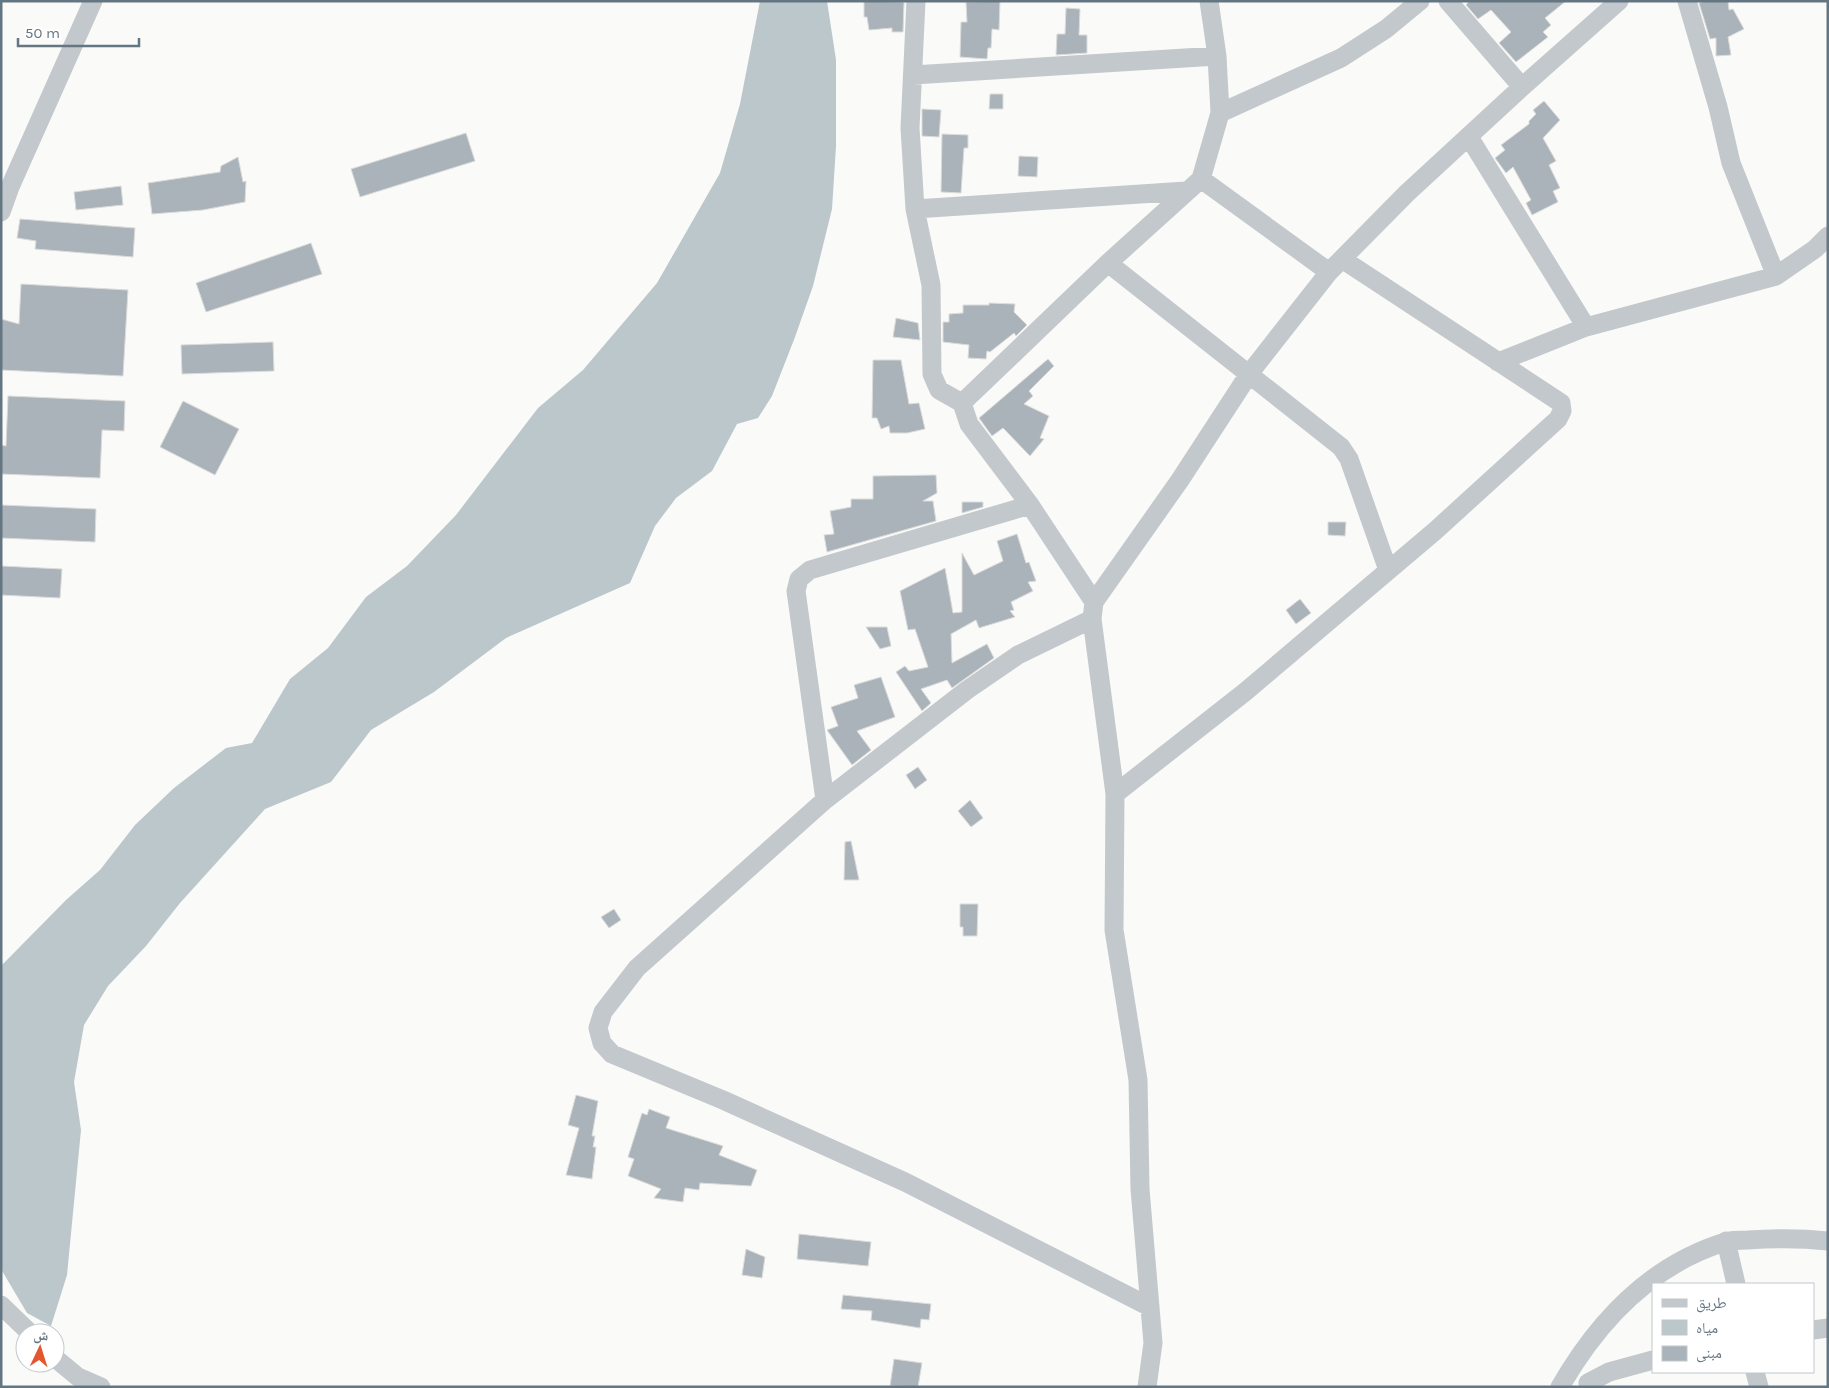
<svg xmlns="http://www.w3.org/2000/svg" width="1829" height="1388" font-family="Karla,'Noto Naskh Arabic',sans-serif">
	<style>
		.water { fill: #bbc7cb }
		.building { fill: #aab3b9; stroke: #dcdcda }
		.lines { fill: none; stroke-linecap: round; stroke-linejoin: round }
		.minor { stroke: #c3c8cc; stroke-width: 19 }
	</style>
	<rect width="100%" height="100%" fill="#fafaf8"/>
	<path class="water" d="M760 1H827L836 60V146L832 209 813 286 795 337 772 396 758 418 737 424 712 471 676 498 655 526 630 583 506 638 434 692 371 730 331 782 265 809 180 903 146 946 108 986 84 1025 74 1082 81 1130 67 1275 51 1326 27 1313 1 1269V966L66 900 100 870 135 825 174 788 226 748 252 743 290 679 328 648 366 597 407 566 456 515 538 408 583 370 657 283 720 173 740 104Z"/>
	<path class="building" d="M864 1 904 2 903 32H892V28L869 30 867 17H864Z
		M1000 1 999 30 992 29 991 48H988L987 59 960 57 961 22H967L966 2Z
		M1469 1H1566L1545 18 1551 25 1543 32 1548 37 1516 62 1499 43 1511 32 1491 10 1478 19 1466 5Z
		M1704 1H1728L1729 10 1733 9 1744 29 1728 37 1731 55 1716 56V38L1710 39 1699 3Z
		M1066 8 1080 9 1079 35H1087V53L1056 55 1057 34H1065Z
		M990 94H1003V109H989Z
		M1544 101 1560 120 1543 138 1556 161 1549 165 1560 188 1553 191 1558 202 1532 215 1526 203 1531 200 1513 167 1506 173 1495 158 1505 150 1501 145 1529 124V121L1536 114 1533 110Z
		M922 109 941 110 939 137 922 136Z
		M466 133 475 161 360 197 351 169Z
		M942 134 968 135V148H964L961 193 941 192Z
		M1019 156 1038 157 1037 177 1018 176Z
		M238 157 243 182 246 181 245 202 203 210 152 214 148 183 220 172 221 166Z
		M121 186 123 205 76 210 74 192Z
		M20 219 135 228 133 257 35 249 36 241 17 238Z
		M311 243 322 274 206 312 196 283Z
		M21 284 128 290 123 376 1 370V319L19 324Z
		M989 303 1015 304 1014 312 1027 325 1016 336 1014 333 990 352 987 351 986 359 968 358 969 345 943 342V322H949V314L963 313V305H989Z
		M896 318 918 323 920 340 893 337Z
		M273 342 274 371 182 374 181 345Z
		M1048 359 1054 366 1029 391 1033 396 1024 404 1049 416 1040 438 1044 439 1030 456 1003 428 992 436 979 418Z
		M873 360H901L909 404 919 403 925 429 907 433H890L889 426 881 429 877 418H872Z
		M8 396 125 401 124 431 102 430 100 478 1 474V445L6 446Z
		M183 401 239 429 215 475 160 447Z
		M936 475 937 493 923 501H933L936 521 827 552 824 535 834 534 830 511 851 507V499H873V476Z
		M962 502H983V507L962 513Z
		M1 505 96 509 95 542 1 538Z
		M1328 522H1346L1345 536 1328 535Z
		M1017 534 1026 563 1029 562 1036 581 1028 582 1033 591 1011 602 1014 610 1010 611 1015 617 979 628 976 620 951 634 952 663 987 644 994 658 952 688 947 680 921 689 931 703 922 711 896 672 905 666 909 671 928 667 915 629 908 630 900 591 945 568 953 613 962 612V553L974 575 1003 561 997 541Z
		M1 566 62 569 60 598 1 595Z
		M1300 599 1311 613 1296 624 1286 610Z
		M866 627H887L891 646 880 649Z
		M881 677 895 717 857 731 871 750 852 765 827 730 838 726 831 707 858 698 854 685Z
		M918 767 927 780 915 789 906 775Z
		M970 800 983 818 971 827 958 811Z
		M851 841 859 880H844L845 842Z
		M960 904H978L977 936H963V927H960Z
		M614 909 621 920 609 928 601 917Z
		M576 1095 598 1101 592 1136H595L593 1147H596L592 1179 566 1175 579 1128 568 1125Z
		M649 1109 670 1117 666 1128 723 1146 719 1155 757 1170 751 1186 700 1183 699 1190 685 1188 683 1202 654 1198 661 1189 628 1176 634 1159 628 1157 642 1113 647 1115Z
		M799 1234 871 1242 868 1266 797 1259Z
		M746 1249 765 1257 762 1278 742 1275Z
		M843 1295 931 1304 929 1320 921 1319 920 1328 871 1320 872 1311 841 1309Z
		M894 1359 922 1363 918 1387 890 1386Z"/>
	<g class="lines">
		<path class="minor" d="M916 1 910 128 915 209 931 285 932 374 939 390 962 403 969 424 1030 505 1094 602
			M1448 1 1522 87
			M1687 1 1718 107 1731 163 1776 276
			M913 75 1217 56
			M1220 113 1341 58 1386 29 1420 1
			M1469 137 1586 327
			M1201 179 1329 272
			M915 209 1186 191
			M1 212 10 187 93 1
			M1108 263 1341 447 1349 459 1388 570
			M1498 362 1586 327 1776 276 1815 249 1828 236
			M962 403 1108 263 1201 179 1220 113 1217 56 1209 1
			M1092 619 1018 655 967 690 825 800 637 968 603 1012 598 1028 602 1043 612 1054 723 1100 905 1182 1150 1307
			M1115 794 1245 692 1435 531 1558 419 1562 411 1561 403 1342 259
			M825 800 796 591 799 579 810 570 1030 505
			M1726 1241 1736 1284
			M1 1305 30 1333
			M1813 1330 1828 1328
			M55 1358 78 1377 101 1387
			M1755 1372 1759 1387
			M1588 1383 1609 1372 1653 1360
			M1147 1387 1153 1343 1140 1189 1138 1080 1114 930 1115 794 1092 619 1094 602 1180 480 1249 374 1329 272 1407 193 1522 87 1619 1
			M1560 1387C1598 1321 1651 1265 1725 1242 1732 1240 1741 1240 1748 1240 1776 1238 1800 1238 1828 1241"/>
	</g>
	<rect width="1829" height="1388" fill="none" stroke="#657683" stroke-width="5"/>
	<rect x="1652" y="1283" width="162" height="90" fill="#ffffff" stroke="#c1c8cd"/>
	<rect x="1662" y="1299" width="25" height="8" fill="#c3c8cc" stroke="#c1c8cd"/>
	<text x="1696" y="1308" font-size="15" fill="#657683">طريق</text>
	<rect x="1662" y="1320" width="25" height="15" fill="#bbc7cb" stroke="#c1c8cd"/>
	<text x="1696" y="1333" font-size="15" fill="#657683">مياه</text>
	<rect x="1662" y="1346" width="25" height="15" fill="#aab3b9" stroke="#c1c8cd"/>
	<text x="1696" y="1358" font-size="15" fill="#657683">مبنى</text>
	<g transform="translate(40 1348) rotate(4)"><circle r="24" fill="#ffffff" stroke="#c1c8cd"/>
	<path d="M0-4L9 19L0 12L-9 19Z" fill="#e4572e"/>
	<text y="-8" font-size="14" font-weight="bold" text-anchor="middle" fill="#657683">ش</text>
	</g>
	<path d="M18 38v8h121v-8" fill="none" stroke="#657683" stroke-width="2.5"/>
	<text x="25" y="38" font-size="15" fill="#657683" stroke="#ffffff" stroke-width="4" paint-order="stroke">50 m</text>
</svg>
